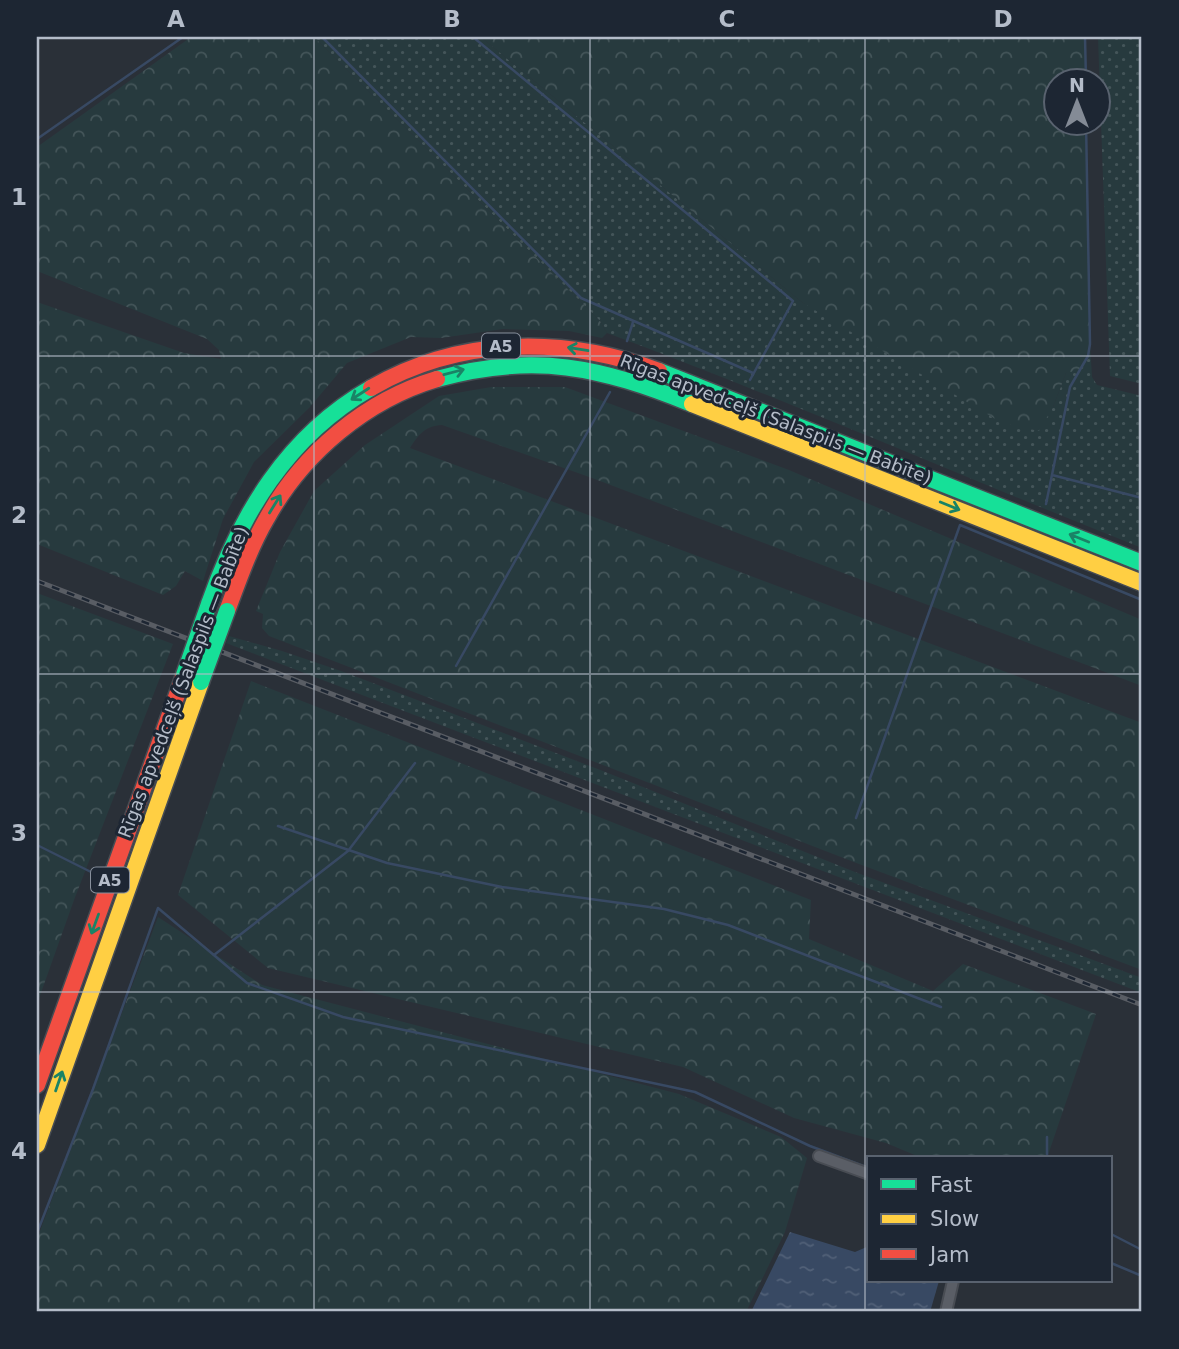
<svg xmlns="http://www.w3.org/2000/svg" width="1179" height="1349" font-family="'DejaVu Sans',sans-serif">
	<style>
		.grass { fill: url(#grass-dots) }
		.forest { fill: url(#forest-crowns) }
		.water { fill: url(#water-ripples) }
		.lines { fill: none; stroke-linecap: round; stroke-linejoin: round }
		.stream { stroke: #384963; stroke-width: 2.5 }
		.street-casing { stroke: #484c53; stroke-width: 14 }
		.fast-casing { stroke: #474c53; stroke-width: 19 }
		.slow-casing { stroke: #474c53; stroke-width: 19 }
		.jam-casing { stroke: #474c53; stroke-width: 19 }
		.street { stroke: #5a5e66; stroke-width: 10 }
		.fast { stroke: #16e098; stroke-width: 16 }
		.slow { stroke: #ffcf43; stroke-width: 16 }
		.jam { stroke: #f24e42; stroke-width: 16 }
		.rail-casing { stroke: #595d64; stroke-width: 5 }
		.rail { stroke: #1d2633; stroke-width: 2.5; stroke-dasharray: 8; stroke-linecap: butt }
		.fast-bridge-casing { stroke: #474c53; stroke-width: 19; stroke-linecap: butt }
		.fast-bridge { stroke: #16e098; stroke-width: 16 }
		.oneway { stroke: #1a8366 }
		.grid { fill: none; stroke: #b4bcc9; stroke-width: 2; stroke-opacity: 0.55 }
		.labels { text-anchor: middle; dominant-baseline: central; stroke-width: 6; stroke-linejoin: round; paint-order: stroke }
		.shield { fill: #1d2633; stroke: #878f9c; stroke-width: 2 }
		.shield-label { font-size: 16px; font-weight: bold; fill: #b4bcc9 }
		.street-label { font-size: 18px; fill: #b4bcc9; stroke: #1d2633 }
		.neatline { fill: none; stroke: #b4bcc9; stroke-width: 2.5 }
		.grid-label { font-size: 23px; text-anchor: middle; font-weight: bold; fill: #b4bcc9 }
	</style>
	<defs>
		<pattern id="grass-dots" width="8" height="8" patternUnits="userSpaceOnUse" patternTransform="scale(1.75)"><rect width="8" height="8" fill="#273a3e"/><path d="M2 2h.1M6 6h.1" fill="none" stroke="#445559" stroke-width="1.8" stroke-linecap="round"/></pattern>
		<pattern id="forest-crowns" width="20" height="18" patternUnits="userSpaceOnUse" patternTransform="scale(1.75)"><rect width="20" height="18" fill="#273a3e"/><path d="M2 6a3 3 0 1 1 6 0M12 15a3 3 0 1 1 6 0" fill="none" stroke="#445559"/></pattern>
		<pattern id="water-ripples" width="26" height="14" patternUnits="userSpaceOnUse" patternTransform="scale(1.75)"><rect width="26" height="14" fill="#384963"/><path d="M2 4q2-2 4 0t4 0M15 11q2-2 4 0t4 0" fill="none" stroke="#526178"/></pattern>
	</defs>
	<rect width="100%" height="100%" fill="#2a3038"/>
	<path class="grass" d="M314 37H481L803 303 1053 407 1066 373 1088 356 1090 344 1092 377 1097 385 1142 396V548C963 477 787 400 607 333L600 321Z
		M1098 37H1142V384L1110 376Z
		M229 636 282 651 344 672 603 771 855 872 1142 978V993L226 643Z"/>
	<path class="forest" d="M191 37H314L600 321 607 333 602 338 569 331 503 329 441 338 411 337 347 363 310 407 254 462 223 519 203 581 185 571 176 586 163 595 37 544V302L184 353 221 359 219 350 207 339 37 271V147Z
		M481 37H1085L1086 80H1056V122L1086 123 1090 344 1088 356 1079 370 1066 373 1053 407 1039 431 1002 423 803 303Z
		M491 387H565L789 470 1142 620V686L592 478 442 425C425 426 419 434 410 448L1142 723V970L859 864 269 636 262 628 263 614 256 611 280 552 314 491 365 445 439 396Z
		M37 593 173 644 74 900 37 1004Z
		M251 681 811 900 809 939 933 991 963 964 1096 1014 1047 1158H922L886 1143 794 1118 683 1067 268 968 178 895Z
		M158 917 262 985 679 1094 781 1137 807 1158 785 1232 746 1312H37V1239Z"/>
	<path class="water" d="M790 1232 855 1252 869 1246V1281H939L930 1312H751Z"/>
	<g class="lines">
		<path class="stream" d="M322 37 581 298 753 373
			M473 37 793 301 750 380
			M1085 37 1086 80
			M37 139 183 37
			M627 341 633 322
			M1052 475 1142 498
			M1046 504 1070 387 1088 356 1090 344 1086 122
			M456 666 610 392
			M856 818 960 525 1142 600
			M278 826 387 863 502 887 664 909 728 925 941 1007
			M37 845 91 872
			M214 955 348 851 415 763
			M1047 1158V1137
			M37 1233 93 1089 158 908 247 983 343 1017 695 1092 810 1146 869 1168
			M1111 1234 1142 1250
			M1111 1263 1142 1276"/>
		<defs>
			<path id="street" d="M819 1156 869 1174
				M946 1312 953 1281"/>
			<path id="fast" d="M659 371 1142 563
				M437 379C535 352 600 367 692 404
				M209 604C240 515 287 436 371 388"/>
			<path id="slow" d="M692 404 1142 583
				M37 1145 201 682"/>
			<path id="jam" d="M371 388C461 336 564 336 659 371
				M227 611C239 579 250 547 267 518 303 453 366 400 437 379
				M37 1085 184 675"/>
		</defs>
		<use href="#street" class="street-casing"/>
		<use href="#fast" class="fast-casing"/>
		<use href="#slow" class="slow-casing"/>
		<use href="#jam" class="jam-casing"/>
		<use href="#street" class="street"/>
		<use href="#fast" class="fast"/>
		<use href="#slow" class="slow"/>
		<use href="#jam" class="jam"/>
		<defs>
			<path id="rail" d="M37 581 1142 1005"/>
		</defs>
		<use href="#rail" class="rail-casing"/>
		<use href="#rail" class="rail"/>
		<defs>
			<path id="fast-bridge" d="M184 675 209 604
				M201 682 227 611"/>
		</defs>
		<use href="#fast-bridge" class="fast-bridge-casing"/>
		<use href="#fast-bridge" class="fast-bridge"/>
	</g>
	<defs><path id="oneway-shaft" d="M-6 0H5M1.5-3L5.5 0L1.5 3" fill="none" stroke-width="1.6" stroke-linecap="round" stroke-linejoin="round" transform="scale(1.75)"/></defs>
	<g class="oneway">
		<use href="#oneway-shaft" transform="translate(578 349) rotate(-171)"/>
		<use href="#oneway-shaft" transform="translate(454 372) rotate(-15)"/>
		<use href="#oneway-shaft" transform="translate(360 394) rotate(147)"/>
		<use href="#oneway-shaft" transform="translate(275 504) rotate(-58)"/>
		<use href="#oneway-shaft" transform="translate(950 506) rotate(22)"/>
		<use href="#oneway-shaft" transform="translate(1079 538) rotate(-158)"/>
		<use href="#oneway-shaft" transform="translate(95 924) rotate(110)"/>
		<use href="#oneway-shaft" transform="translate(59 1081) rotate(-71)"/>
	</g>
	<path class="grid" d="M314 37V1312M590 37V1312M865 37V1312M37 356H1142M37 674H1142M37 992H1142"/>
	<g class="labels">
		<g class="shield">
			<rect x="482" y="333.5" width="38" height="25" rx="5"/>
			<rect x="91" y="867.5" width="38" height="25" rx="5"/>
		</g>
		<g class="shield-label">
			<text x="501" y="346">A5</text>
			<text x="110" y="880">A5</text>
		</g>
		<g class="street-label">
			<text transform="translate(776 419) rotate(21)">Rīgas apvedceļš (Salaspils — Babīte)</text>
			<text transform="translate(183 682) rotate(-69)">Rīgas apvedceļš (Salaspils — Babīte)</text>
		</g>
	</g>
	<rect width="1179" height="1349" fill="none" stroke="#1d2633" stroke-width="77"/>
	<rect x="867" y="1156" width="245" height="126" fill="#1d2633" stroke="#59626f" stroke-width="2"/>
	<rect x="881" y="1179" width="35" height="10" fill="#16e098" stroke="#59626f" stroke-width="2"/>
	<text x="930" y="1192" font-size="21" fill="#b4bcc9">Fast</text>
	<rect x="881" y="1214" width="35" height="10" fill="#ffcf43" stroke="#59626f" stroke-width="2"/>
	<text x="930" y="1226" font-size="21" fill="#b4bcc9">Slow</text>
	<rect x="881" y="1249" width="35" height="10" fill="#f24e42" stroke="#59626f" stroke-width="2"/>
	<text x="930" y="1262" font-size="21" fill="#b4bcc9">Jam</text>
	<g transform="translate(1077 102)"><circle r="33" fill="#1d2633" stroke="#59626f" stroke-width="2"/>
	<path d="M0-5L12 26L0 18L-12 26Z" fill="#848b96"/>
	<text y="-10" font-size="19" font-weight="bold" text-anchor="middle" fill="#b4bcc9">N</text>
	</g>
	<rect x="38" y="38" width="1102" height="1272" class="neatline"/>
	<g class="grid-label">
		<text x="176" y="27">A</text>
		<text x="452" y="27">B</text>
		<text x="727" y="27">C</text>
		<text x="1003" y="27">D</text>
		<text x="19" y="205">1</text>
		<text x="19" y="523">2</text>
		<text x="19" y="841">3</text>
		<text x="19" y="1159">4</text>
	</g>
</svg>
